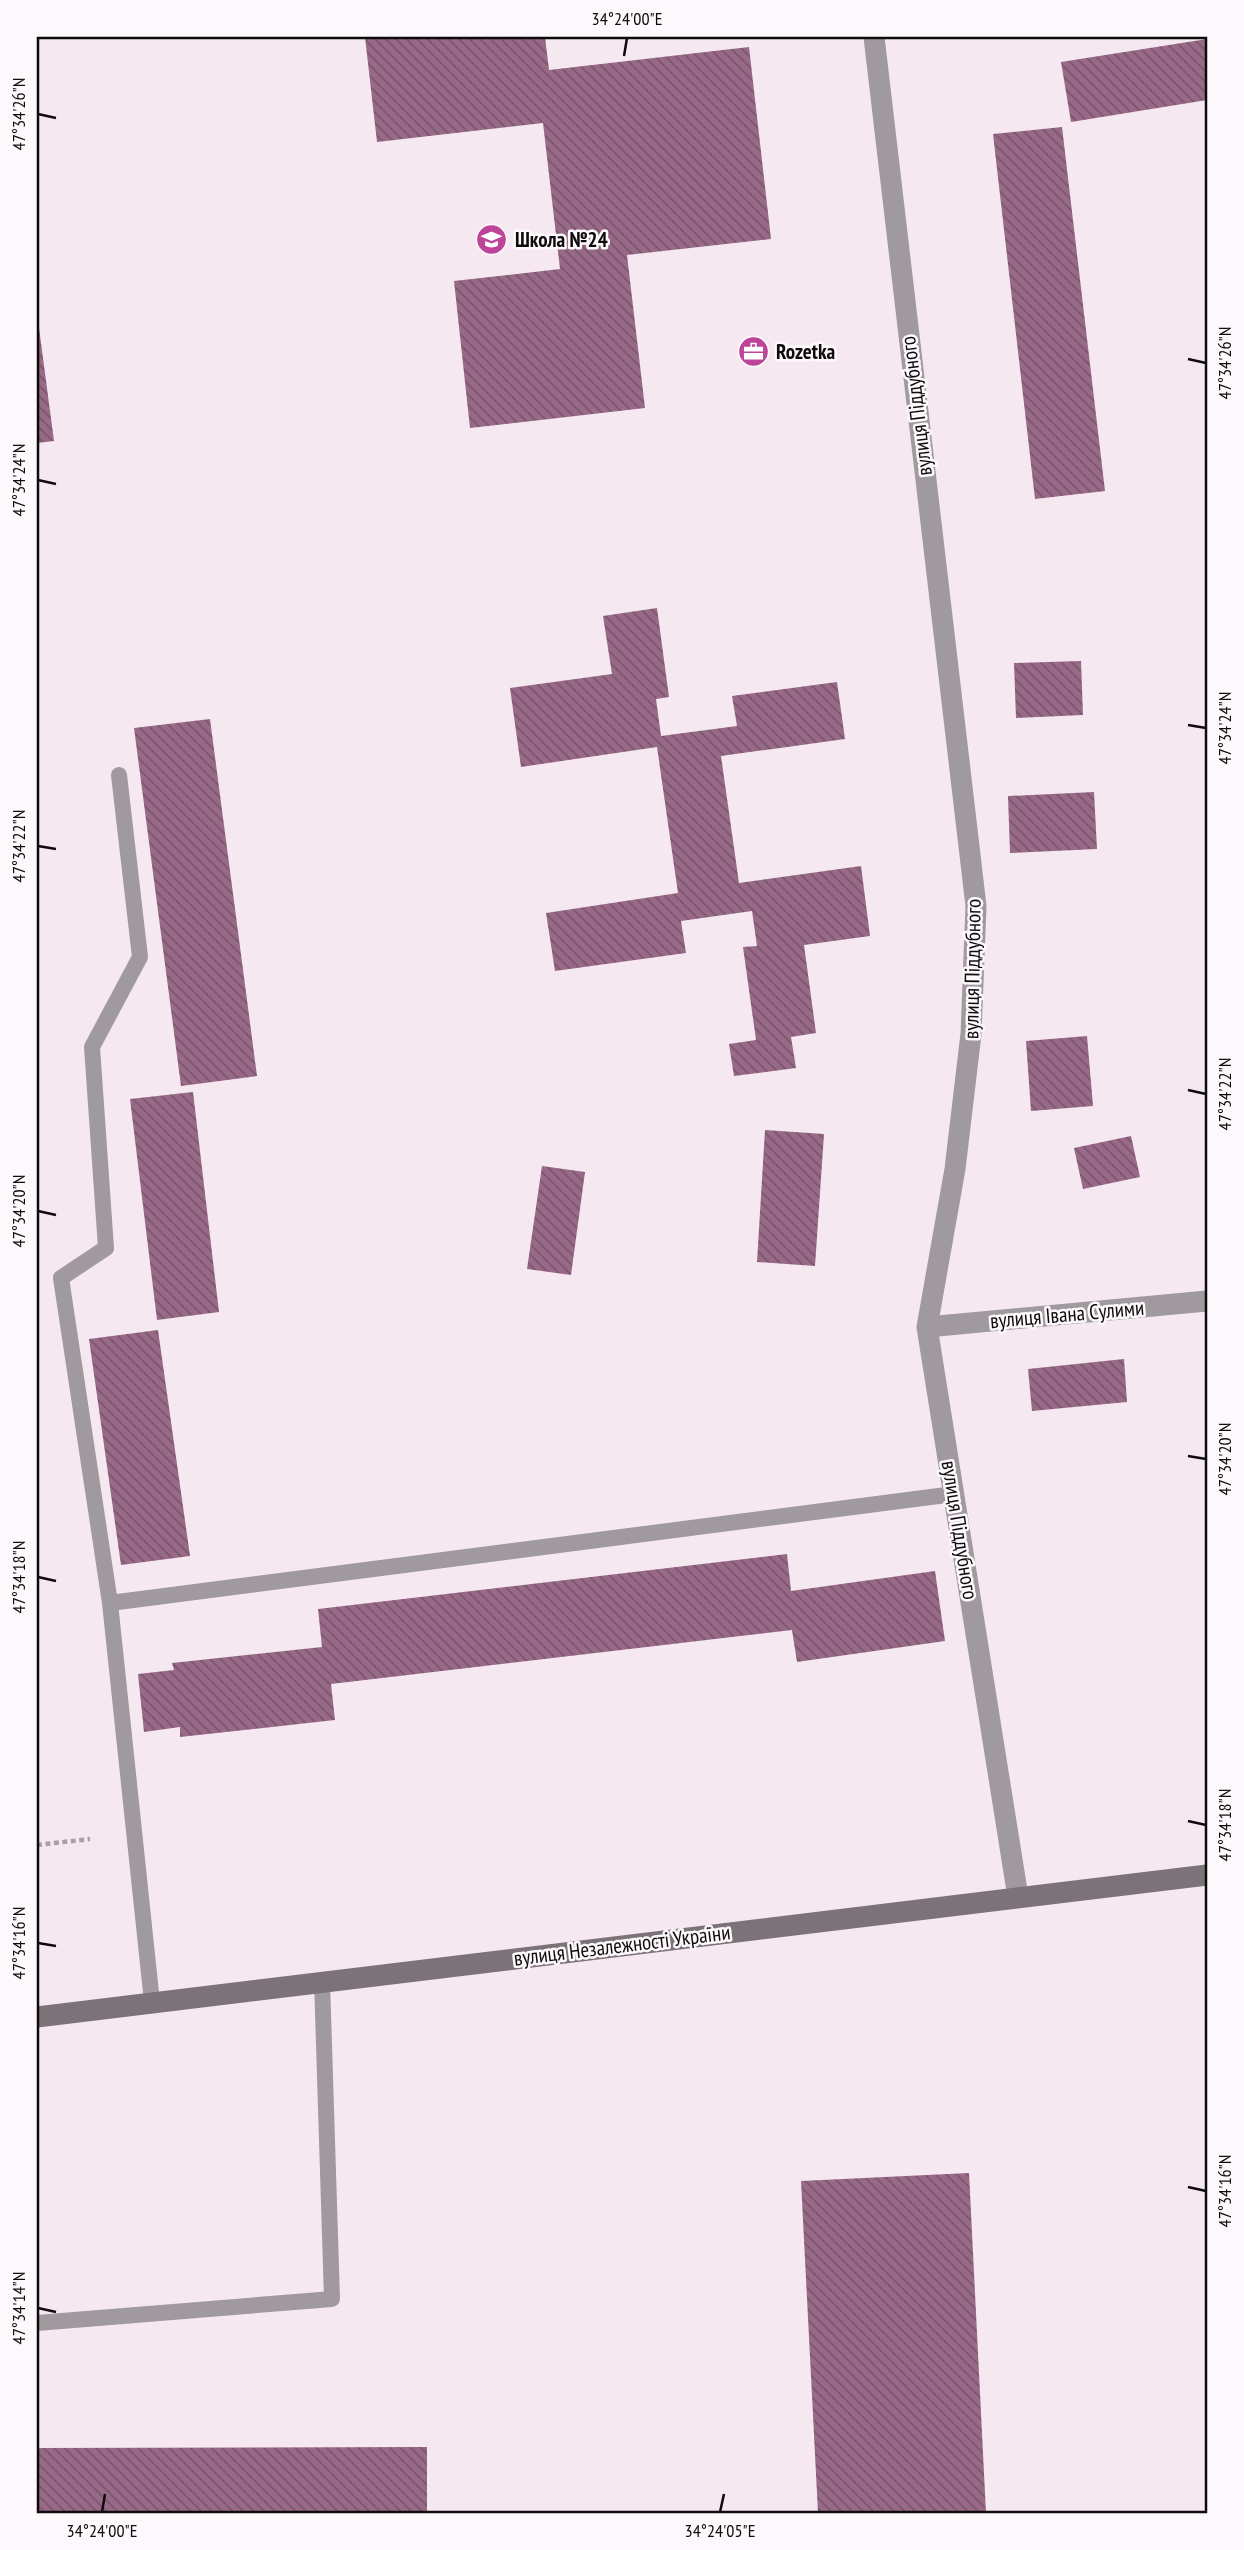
<svg xmlns="http://www.w3.org/2000/svg" width="1244" height="2550" font-family="'PT Sans Narrow',sans-serif">
	<style>
		.building { fill: url(#building-back-hatch) }
		.lines { fill: none; stroke-linecap: round; stroke-linejoin: round }
		.path { stroke: #aa9fa5; stroke-width: 4.5; stroke-dasharray: 5 3.5; stroke-linecap: butt }
		.lane { stroke: #a09a9e; stroke-width: 16 }
		.street { stroke: #a09a9e; stroke-width: 21 }
		.secondary { stroke: #7c7378; stroke-width: 21 }
		.ticks { fill: none; stroke: #0f0b0d; stroke-width: 2.5 }
		.labels { text-anchor: middle; dominant-baseline: central; stroke-width: 5; stroke-linejoin: round; paint-order: stroke }
		.poi-label { font-size: 21px; font-weight: bold; fill: #0f0b0d; stroke: #fdf8fb; text-anchor: start }
		.street-label { font-size: 21px; fill: #0f0b0d; stroke: #fdf8fb }
		.neatline { fill: none; stroke: #0f0b0d; stroke-width: 2.5 }
		.ticks-label { font-size: 18px; text-anchor: middle; fill: #0f0b0d }
	</style>
	<defs>
		<pattern id="building-back-hatch" width="6" height="6" patternUnits="userSpaceOnUse" patternTransform="scale(1.75)"><rect width="6" height="6" fill="#986a87"/><path d="M-1 5l2 2M0 0l6 6M5-1l2 2" fill="none" stroke="#7a556d"/></pattern>
	</defs>
	<rect width="100%" height="100%" fill="#f6e8f0"/>
	<path class="building" d="M365 37H545L549 70 749 47 771 239 627 255 645 408 470 428 454 281 560 269 543 123 377 142Z
		M1207 39V100L1071 122 1061 62Z
		M1062 127 1105 491 1035 499 993 134Z
		M37 313 54 441 37 443Z
		M657 608 669 697 656 699 661 736 737 726 732 696 837 682 845 739 721 756 739 883 861 866 870 936 804 945 816 1033 791 1037 796 1068 734 1076 729 1044 756 1040 743 947 757 946 752 911 681 921 686 953 555 971 546 913 678 893 657 747 521 767 510 688 612 674 603 616Z
		M1081 661 1083 715 1016 718 1014 663Z
		M210 719 257 1076 181 1086 134 728Z
		M1094 792 1097 849 1010 853 1008 796Z
		M1087 1036 1093 1106 1031 1111 1026 1041Z
		M193 1092 219 1312 157 1320 130 1099Z
		M765 1130 824 1134 815 1266 757 1262Z
		M1131 1136 1140 1177 1083 1189 1074 1148Z
		M542 1166 585 1172 571 1275 527 1269Z
		M158 1330 190 1556 121 1565 89 1339Z
		M1124 1359 1127 1402 1032 1411 1028 1369Z
		M787 1554 791 1591 935 1571 945 1641 797 1662 792 1630 331 1684 335 1720 180 1737V1727L144 1732 138 1674 174 1670 172 1663 322 1647 318 1609Z
		M969 2173 986 2513H818L801 2181Z
		M427 2447V2513H37V2448Z"/>
	<g class="lines">
		<path class="path" d="M37 1845 90 1839"/>
		<path class="lane" d="M110 1603 61 1278 106 1248 92 1047 140 957 119 775
			M152 2002 110 1603 954 1494
			M37 2323 332 2299 322 1981"/>
		<path class="street" d="M874 37 976 906 971 1034 955 1169 927 1327 1018 1897
			M927 1327 1207 1301"/>
		<path class="secondary" d="M37 2017 1207 1875"/>
	</g>
	<path class="ticks" d="M624 56 627 38M38 114 56 118M1188 359 1206 363M38 480 56 484M1188 725 1206 728M38 846 56 849M1188 1090 1206 1094M38 1211 56 1215M1188 1456 1206 1459M38 1577 56 1581M1188 1821 1206 1825M38 1943 56 1946M1188 2187 1206 2191M38 2308 56 2312M102 2512 105 2494M720 2512 724 2494"/>
	<defs>
		<symbol id="school-disc" viewBox="-11 -11 22 22"><circle r="9.5" fill="#bc4499" stroke="#fdf8fb"/><path d="M0-5L7-2L0 1L-7-2ZM-4 1L0 2.5L4 1V4Q0 6-4 4Z" fill="#fff"/></symbol>
		<symbol id="office-disc" viewBox="-11 -11 22 22"><circle r="9.5" fill="#bc4499" stroke="#fdf8fb"/><path d="M-6-3h4V-5.5h4V-3h4V5H-6ZM-1-4.5V-3h2v-1.5ZM-6 0V1H6V0Z" fill="#fff"/></symbol>
	</defs>
	<g fill-rule="evenodd">
		<use href="#school-disc" x="474" y="222" width="35" height="35"/>
		<use href="#office-disc" x="736" y="334" width="35" height="35"/>
	</g>
	<g class="labels">
		<g class="poi-label">
			<text x="515" y="239">Школа №24</text>
			<text x="776" y="351">Rozetka</text>
		</g>
		<g class="street-label">
			<text transform="translate(916 406) rotate(-97)">вулиця Піддубного</text>
			<text transform="translate(972 969) rotate(-89)">вулиця Піддубного</text>
			<text transform="translate(1067 1314) rotate(-5)">вулиця Івана Сулими</text>
			<text transform="translate(960 1530) rotate(81)">вулиця Піддубного</text>
			<text transform="translate(622 1945) rotate(-7)">вулиця Незалежності України</text>
		</g>
	</g>
	<rect width="1244" height="2550" fill="none" stroke="#fdf8fb" stroke-width="77"/>
	<rect x="38" y="38" width="1168" height="2474" class="neatline"/>
	<g class="ticks-label">
		<text x="627" y="25">34°24'00"E</text>
		<text transform="translate(19 114) rotate(-90)" y="6">47°34'26"N</text>
		<text transform="translate(1225 363) rotate(-90)" y="6">47°34'26"N</text>
		<text transform="translate(19 480) rotate(-90)" y="6">47°34'24"N</text>
		<text transform="translate(1225 728) rotate(-90)" y="6">47°34'24"N</text>
		<text transform="translate(19 846) rotate(-90)" y="6">47°34'22"N</text>
		<text transform="translate(1225 1094) rotate(-90)" y="6">47°34'22"N</text>
		<text transform="translate(19 1211) rotate(-90)" y="6">47°34'20"N</text>
		<text transform="translate(1225 1459) rotate(-90)" y="6">47°34'20"N</text>
		<text transform="translate(19 1577) rotate(-90)" y="6">47°34'18"N</text>
		<text transform="translate(1225 1825) rotate(-90)" y="6">47°34'18"N</text>
		<text transform="translate(19 1943) rotate(-90)" y="6">47°34'16"N</text>
		<text transform="translate(1225 2191) rotate(-90)" y="6">47°34'16"N</text>
		<text transform="translate(19 2308) rotate(-90)" y="6">47°34'14"N</text>
		<text x="102" y="2537">34°24'00"E</text>
		<text x="720" y="2537">34°24'05"E</text>
	</g>
</svg>
